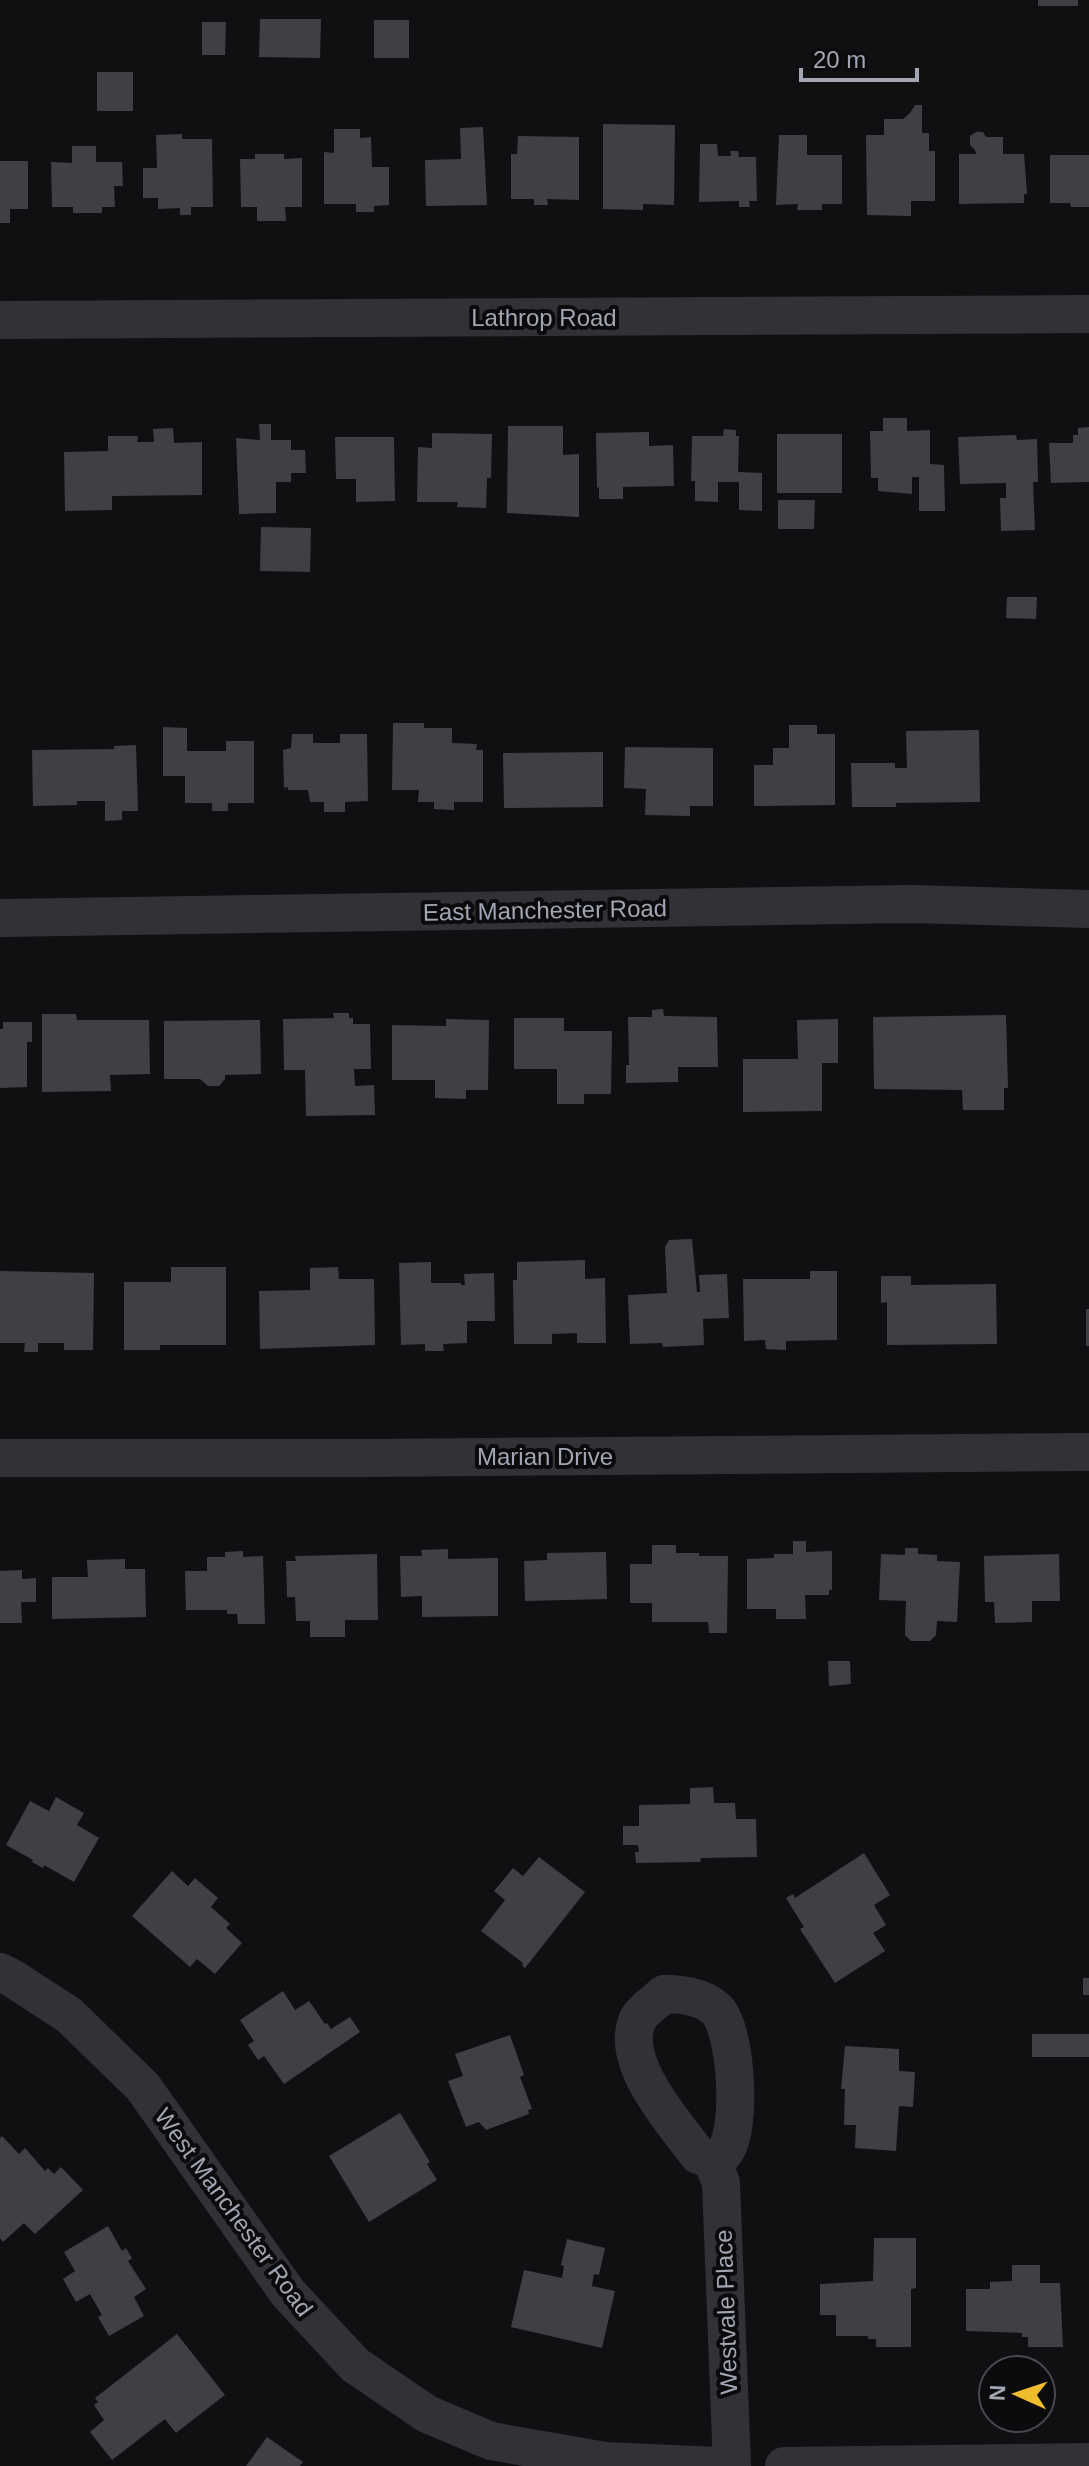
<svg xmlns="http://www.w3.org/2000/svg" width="1089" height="2466" font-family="Arial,sans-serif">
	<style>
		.building { fill: #3f4045 }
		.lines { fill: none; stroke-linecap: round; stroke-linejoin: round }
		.street { stroke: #313237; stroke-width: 38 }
		.labels { text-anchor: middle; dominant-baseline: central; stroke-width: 8; stroke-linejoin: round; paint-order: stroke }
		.street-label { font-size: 24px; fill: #a2a5b2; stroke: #0b0b0d }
	</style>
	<rect width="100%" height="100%" fill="#101012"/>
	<path class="building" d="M1038 0H1078V6H1038Z
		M260 19H321L320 58 259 57Z
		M374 20H409V58H374Z
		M202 22H226L225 55H202Z
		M97 72H133V111H97Z
		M915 105H922V133H929V151H935V201H911V216L867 215 866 135H884V119H903L910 113Z
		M603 124 675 125 674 205 643 204V210L603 209Z
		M483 127 487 205 426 206 425 160 461 159 460 128Z
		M334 129H360V138L371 137 372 167H389V205L374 206V212H356V204H324V152L334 153Z
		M976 132H983L986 137H1003V154H1024L1027 194H1024V203L959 204V154H976L975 150 970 145V136Z
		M182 134V139H212L213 207H191V215H180V208L158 209V198H143V168H157L156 135Z
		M779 135H807V155H842V204H822V210H797L798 204 776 205Z
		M518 136 579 137V200L547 199 548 205H534V199H511V154H517Z
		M700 144H717L718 156H731L730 151H738L739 157H756L757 201H749L750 207H739V201L699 202Z
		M72 146H96V162H122L123 186H114L115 207H102V213H73V207H52L51 162 72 163Z
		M255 154H284V159L302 158V207H285L286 221H257V207H241L240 159H255Z
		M1050 155H1089V207H1071L1070 203H1050Z
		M0 161H28V209H10V223H0Z
		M883 418H907V431L930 430V464L944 465 945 511H919V477H912V494L878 491V478H871L870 431H883Z
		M259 424H271V440H291V450H305L306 473H291V482H276V513L239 514 236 438 260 440Z
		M508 426H563V455L579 454V517L507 513Z
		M1089 427V482L1051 483 1049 443H1073V435H1078V428Z
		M173 428 174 443 202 442V495L112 496V510L65 511 64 452 108 451V436H138L137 442H154L153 429Z
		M724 429 736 430V436H739L738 472 762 473V511L739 510V482H718V502L695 501V481H691L692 436H723Z
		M649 432V446L673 445 674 486 623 487V499H599V487L597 488 596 433Z
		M432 433 492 434 491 478H487L486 508 457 507 458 502H417L418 447 432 448Z
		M777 434H842V493H777Z
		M1016 435 1017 440 1037 439 1038 482H1033L1035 530 1001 531 1000 498H1006V483L960 484 958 437Z
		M335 437H394L395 501 356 502V479H336Z
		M778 500H815L814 529H778Z
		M261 527 311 528 310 572 260 571Z
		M1007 597H1037L1036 619 1006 618Z
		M393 723H424V728H452V743L477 744 476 750H483V802H454V810L434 809V802H418L419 790H392Z
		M789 725H817V734H835V805L754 806V765H773V748H789Z
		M163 727 187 728V751H226V741H254V803H228V811H212V803H185V776H163Z
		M979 730 980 802 896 803V807H852L851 763H895V768H907L906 731Z
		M292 734H313V743H340V734H367L368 801 345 802V812H324V802H310L308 790H288V787L284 788 283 750 291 748Z
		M136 745 138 811H122V820L105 821V801H77V805L33 806 32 750 114 749V746Z
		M625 747 713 748V806H690V816L645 815 646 789 624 788Z
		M603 752V807L504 808 503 753Z
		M663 1009 664 1016 717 1017 718 1067H678V1082L626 1083V1065H629L628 1017H652V1010Z
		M333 1013H349V1018H353V1024H370L371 1069H354L355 1086 374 1085 375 1115 306 1116 305 1070H284L283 1019 334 1018Z
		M42 1014H76L77 1020H149L150 1074 110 1075 111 1091 42 1092Z
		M1006 1015 1008 1088H1004V1110H963L962 1090 874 1089 873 1017Z
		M514 1018H564V1031H612L611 1094H584V1104H557V1069H514Z
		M446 1019 489 1020 488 1090H466V1099L435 1098V1080H392V1025L446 1026Z
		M838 1019V1063H822V1111L743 1112V1059H798L797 1020Z
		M260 1020 261 1074 225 1075V1079L219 1086H208L200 1079H164V1021Z
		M3 1022H32V1042H27V1087L0 1088V1029H3Z
		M692 1239 697 1292H700L699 1275 727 1274 729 1318 703 1319 704 1345 663 1347 662 1343 630 1344 628 1295 667 1293 665 1247 669 1240Z
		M585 1260V1279L605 1278 606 1343H577V1333L552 1334V1344H514L513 1280H517V1262Z
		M431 1262V1283H461V1285H465L464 1274 494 1273 495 1321H467V1343L443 1344 444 1351H425V1344L401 1345 399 1263Z
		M171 1267H226V1345H160V1350H124V1282H171Z
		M338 1267 339 1279H374L375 1345 260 1349 259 1291 310 1290V1268Z
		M0 1271 94 1273 93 1350H64V1343H38V1352H24L25 1343H0Z
		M810 1271H837V1340L786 1341V1350L766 1349 765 1340 744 1341 743 1279H810Z
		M881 1276H911V1285L996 1284 997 1344 887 1345V1302L881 1303Z
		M1086 1309H1089V1346H1086Z
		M793 1541H806V1552L832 1551V1590H829V1595H805L806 1619H776V1609H747V1559L774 1558V1554H793Z
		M652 1545H676V1553H699V1556H728L727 1633H709L708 1622H652V1603H630V1564H652Z
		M905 1548H918V1554L937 1555V1561L960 1562 957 1622 937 1621 936 1635 930 1641H911L905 1635 906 1601 879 1600 881 1554 905 1555Z
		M448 1549V1559L498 1558V1616L422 1617V1596L401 1597 400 1556H422L421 1550Z
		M243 1551V1557L263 1556 265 1624H238L237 1614H227V1610H186L185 1571H207V1557H225V1552Z
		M606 1552 607 1599 525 1601 524 1561 547 1560V1553Z
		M377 1554 378 1620H345V1637H310V1621H296L295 1597H287L286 1561H296L295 1556Z
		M1059 1554 1060 1601H1032V1622L995 1623 994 1602H985L984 1556Z
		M125 1559V1569H145L146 1617 52 1619V1577H88L87 1560Z
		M22 1570V1579L36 1578V1602H21L22 1623H0V1571Z
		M828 1661H850L851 1684 829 1686Z
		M713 1787 714 1803H735L736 1819H756L757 1857 701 1858 700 1862 636 1863 635 1852H639L638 1845H623V1826H639V1805L690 1804V1788Z
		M56 1797 84 1813 77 1825 99 1838 74 1882 44 1865 43 1868 32 1862 33 1860 6 1845 30 1801 49 1811Z
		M864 1853 890 1895 874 1905 886 1925 873 1933 885 1951 835 1983 800 1929 804 1927 786 1898 793 1894 795 1898Z
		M539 1857 585 1892 525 1968 522 1965 523 1963 481 1931 505 1900 494 1891 513 1868 523 1876Z
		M172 1871 188 1886 195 1878 218 1898 211 1907 230 1924 226 1928 242 1943 215 1974 197 1959 190 1967 132 1916Z
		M1083 1978H1089V1995H1083Z
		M283 1991 295 2010 309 2001 325 2024 327 2023 331 2029 350 2017 360 2032 284 2084 264 2056 258 2060 248 2045 254 2041 240 2020Z
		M1032 2034H1089V2057H1032Z
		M510 2035 524 2075 520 2077 532 2109 528 2110 529 2114 486 2130 479 2122 466 2127 448 2081 463 2076 455 2054Z
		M845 2046 899 2049V2071L915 2072 913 2107 899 2106 896 2151 855 2148 856 2125H844L845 2089H841Z
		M400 2113 430 2162 427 2164 437 2180 369 2222 329 2156Z
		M2 2136 19 2154 25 2148 45 2171 48 2168 54 2174 61 2167 83 2190 35 2234 24 2223 3 2242 0 2238V2138Z
		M108 2226 122 2251 126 2248 132 2258 128 2261 146 2289 134 2297 144 2316 109 2336 98 2317 102 2315 90 2294 76 2302 63 2279 75 2271 64 2252Z
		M874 2238H916V2288L911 2289V2347H876V2339H868V2336H836V2315H820V2284L873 2281Z
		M567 2239 605 2248 599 2275 594 2274 592 2286 615 2291 602 2348 511 2327 524 2270 562 2278 564 2266 561 2265Z
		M1012 2265H1040V2283H1060L1063 2347H1028V2337H1022V2333L966 2331V2289H990V2282L1012 2281Z
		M177 2334 225 2395 176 2433 165 2419 112 2460 90 2432 104 2420 94 2405 98 2402 95 2398Z
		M267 2437 303 2462 300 2466H246Z"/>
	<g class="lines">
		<path class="street" d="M0 320 1089 314
			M0 918 912 904 1089 909
			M0 1458H368L1089 1452
			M0 1972 12 1978 69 2015 143 2087 288 2293 355 2365 427 2414 491 2441 605 2461 717 2466
			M664 1994C682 1994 703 1997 716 2009 737 2027 744 2140 721 2156 714 2161 706 2158 698 2155 674 2122 620 2064 637 2021 641 2011 657 2001 664 1994Z
			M712 2160 721 2183 732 2466
			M784 2466 1089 2462"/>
	</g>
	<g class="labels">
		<g class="street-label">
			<text x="544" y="317">Lathrop Road</text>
			<text transform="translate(545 910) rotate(-1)">East Manchester Road</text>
			<text x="545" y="1456">Marian Drive</text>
			<text transform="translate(234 2212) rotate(54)">West Manchester Road</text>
			<text transform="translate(726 2312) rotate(-92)">Westvale Place</text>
		</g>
	</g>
	<g transform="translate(1017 2394) rotate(273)"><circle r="38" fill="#0b0b0d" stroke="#47494f" stroke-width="2"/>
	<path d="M0-6L14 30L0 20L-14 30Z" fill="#eebc2c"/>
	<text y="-12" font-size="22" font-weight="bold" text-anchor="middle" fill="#a2a5b2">N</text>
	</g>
	<path d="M801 68v12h116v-12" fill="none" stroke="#a2a5b2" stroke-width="4"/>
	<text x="813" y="68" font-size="24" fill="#a2a5b2" stroke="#0b0b0d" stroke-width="6" paint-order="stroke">20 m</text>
</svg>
